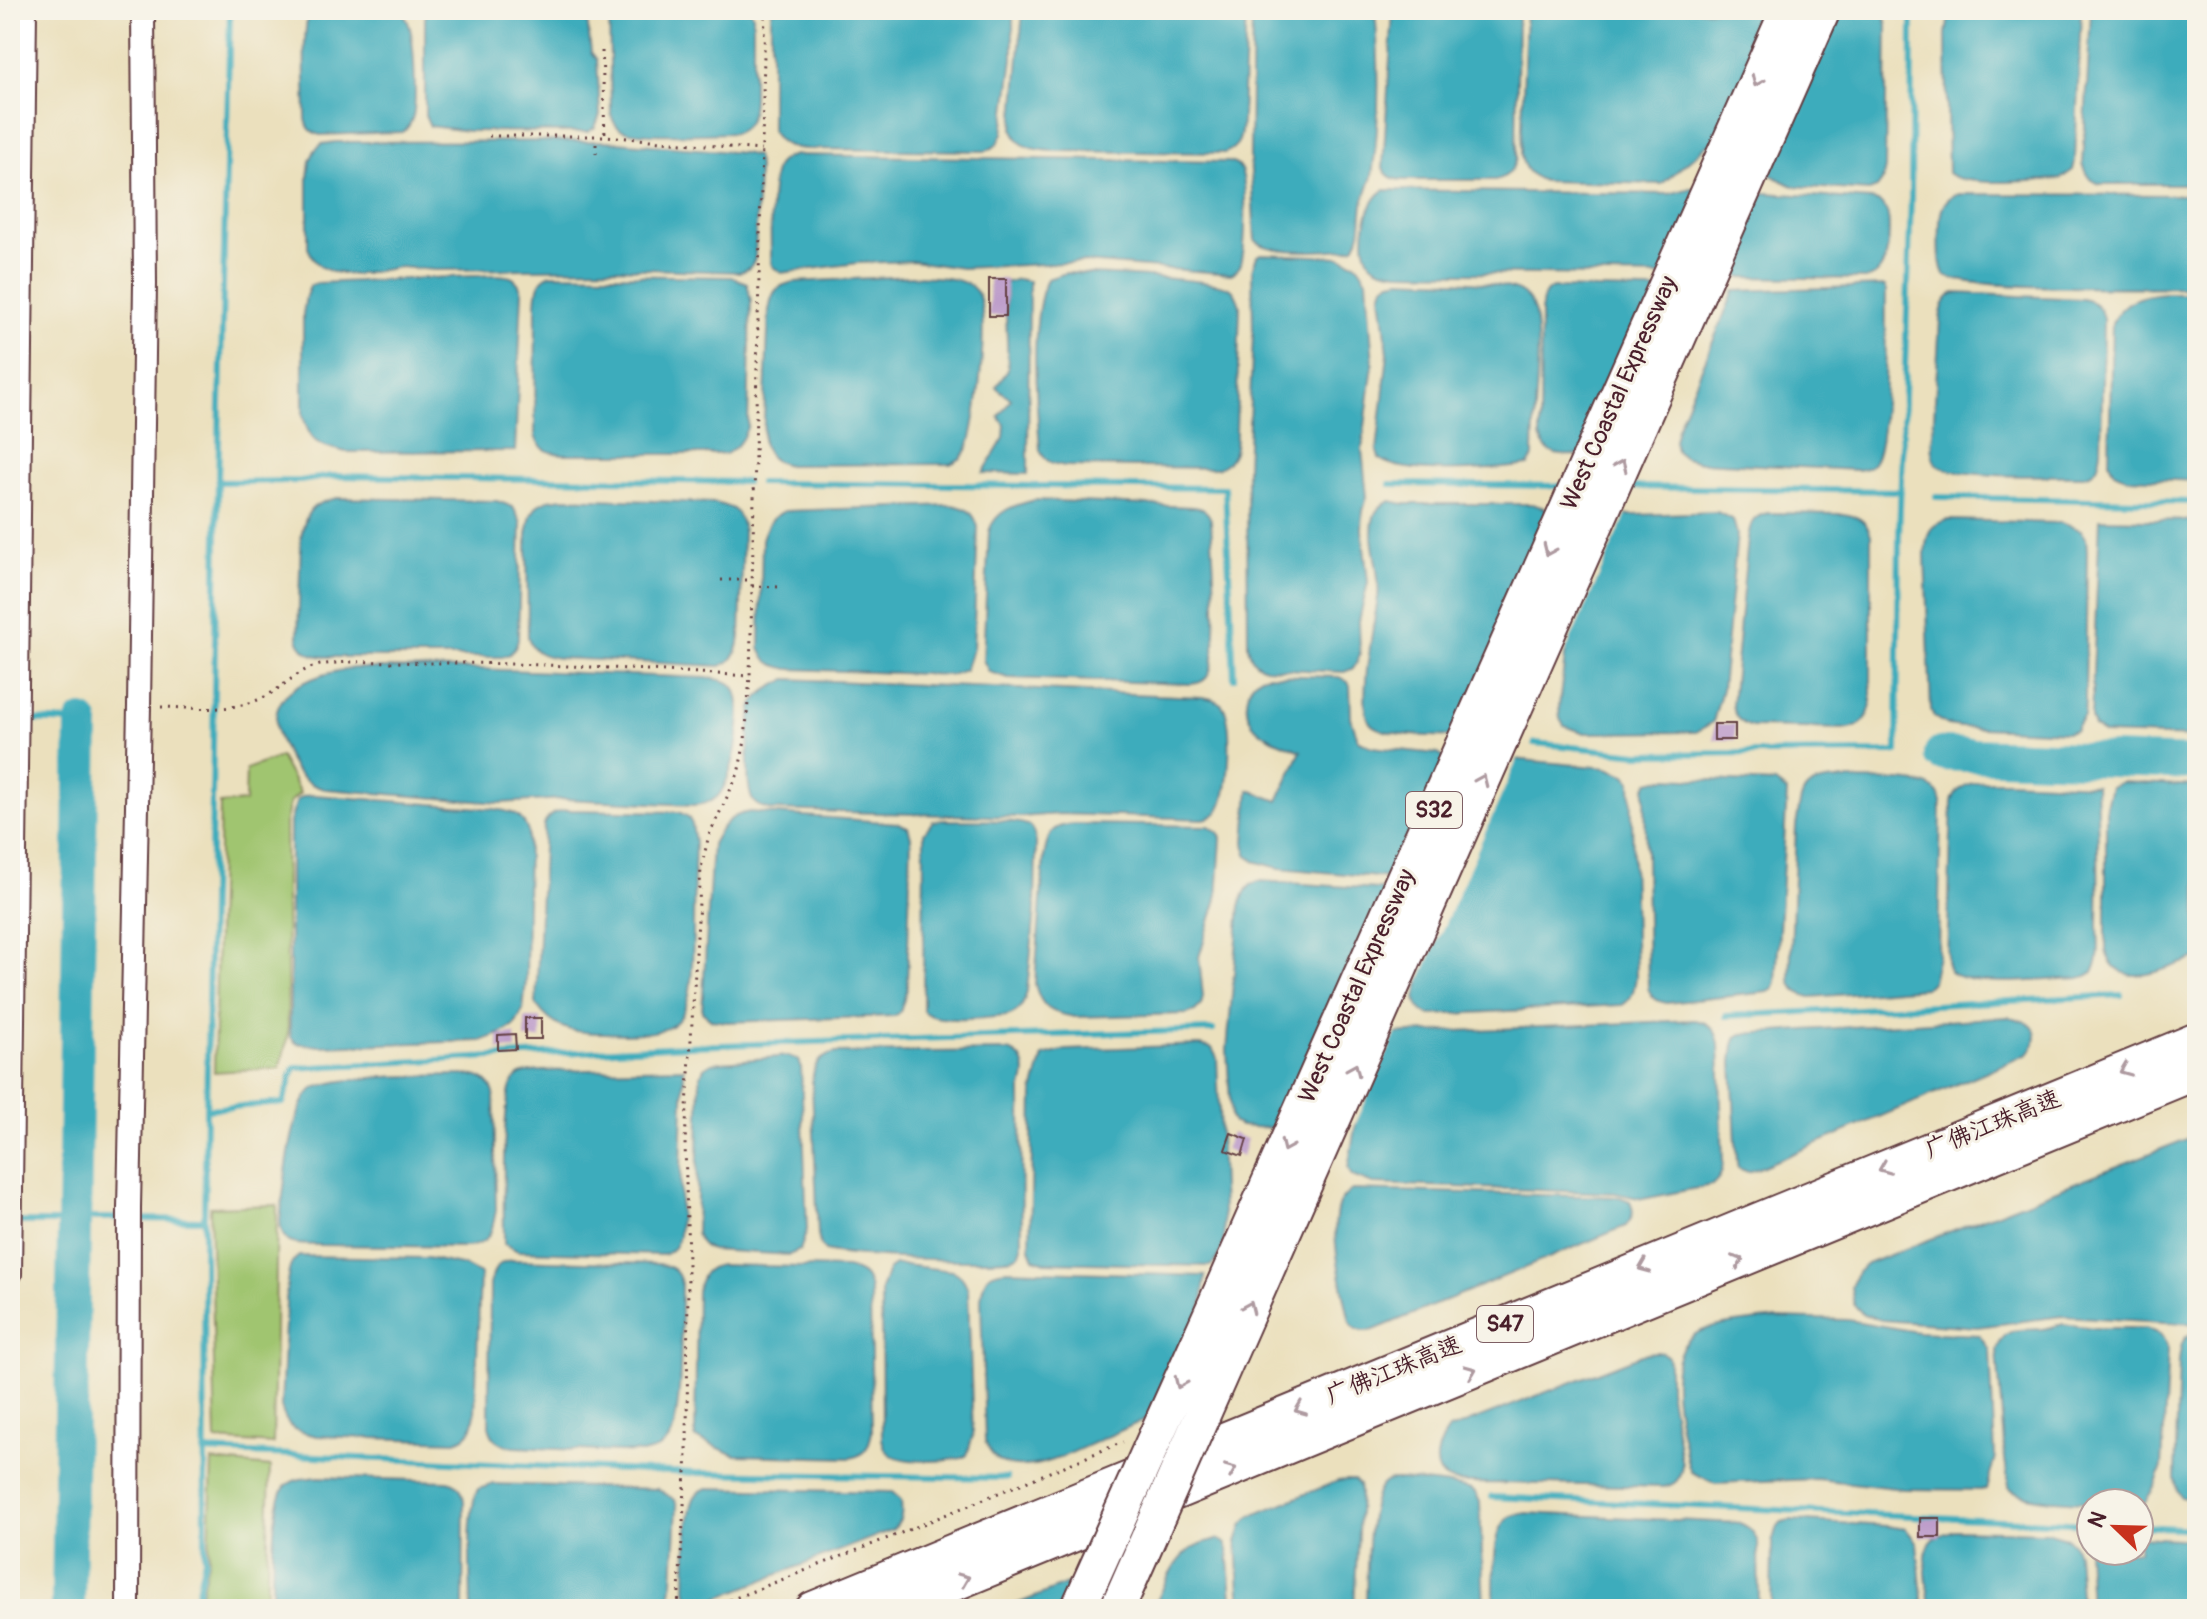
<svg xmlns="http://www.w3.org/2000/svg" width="2207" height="1619" font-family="Pangolin,'LXGW WenKai TC',sans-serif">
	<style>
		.green { fill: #a0c56f; stroke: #75724d; stroke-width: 2 }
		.water { fill: #3eacbc; stroke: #446674; stroke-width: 2 }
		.pier { fill: #ebe0bd }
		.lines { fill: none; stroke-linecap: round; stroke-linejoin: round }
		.stream { stroke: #3eacbc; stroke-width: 6 }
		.river { stroke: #3eacbc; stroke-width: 34 }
		.building { fill: #be9ecb }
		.minor-casing { stroke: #623c41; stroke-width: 26 }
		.highway-casing { stroke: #623c41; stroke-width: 38 }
		.path { stroke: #623c41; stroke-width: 3; stroke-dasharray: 2 6; stroke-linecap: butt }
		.minor { stroke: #fff; stroke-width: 22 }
		.highway { stroke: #fff; stroke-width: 34 }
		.highway-bridge-casing { stroke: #623c41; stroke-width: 38; stroke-linecap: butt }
		.highway-bridge { stroke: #fff; stroke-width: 34 }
		.oneway { stroke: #ae9aa0 }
		.labels { text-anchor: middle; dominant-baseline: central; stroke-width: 6; stroke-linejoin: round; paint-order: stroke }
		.shield { fill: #f7f3e8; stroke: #7e5f64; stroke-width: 2 }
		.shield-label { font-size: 22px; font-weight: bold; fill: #4a1f2b }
		.street-label { font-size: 24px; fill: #4a1f2b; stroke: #f7f3e8 }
	</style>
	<rect width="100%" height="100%" fill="#f7f3e8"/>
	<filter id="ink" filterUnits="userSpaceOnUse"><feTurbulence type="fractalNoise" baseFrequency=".0125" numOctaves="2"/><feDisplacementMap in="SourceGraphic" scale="16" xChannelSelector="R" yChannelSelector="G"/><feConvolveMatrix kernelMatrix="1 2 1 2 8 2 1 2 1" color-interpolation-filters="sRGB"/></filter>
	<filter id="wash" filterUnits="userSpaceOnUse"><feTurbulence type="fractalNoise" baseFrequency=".006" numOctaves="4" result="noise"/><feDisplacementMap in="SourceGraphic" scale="32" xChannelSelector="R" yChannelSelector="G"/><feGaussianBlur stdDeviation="1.8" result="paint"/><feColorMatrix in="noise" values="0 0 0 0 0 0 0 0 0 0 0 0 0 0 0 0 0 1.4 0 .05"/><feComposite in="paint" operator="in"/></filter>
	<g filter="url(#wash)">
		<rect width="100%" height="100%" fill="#ebe0bd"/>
		<path class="green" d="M280 757 300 793 290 802 285 824 288 1036 280 1068 214 1072 220 804 245 802 246 769Z
			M277 1205 273 1444 216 1440 210 1207Z
			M212 1461 270 1467 266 1609H198L209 1557Z"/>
		<path class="water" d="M310 10H401C406 17 410 24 411 33 414 51 417 100 413 116 411 123 408 128 403 132L320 135C310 132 308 128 306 119 306 94 301 30 310 10Z
			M428 10H586L591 52 597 60 600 115 595 127 588 132 468 131 430 126 425 115V18Z
			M609 10H751L753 16V99C752 114 750 127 735 133 714 133 635 138 621 129 615 126 613 121 611 114Z
			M772 10H1013V58L1003 133C999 143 996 147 986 151L807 149C790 148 779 145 771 130V15Z
			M1023 10H1246L1242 120C1241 136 1241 147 1224 153L1050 151C1032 149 1018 148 1013 129Z
			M1252 10H1375C1380 65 1380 121 1372 176 1370 184 1366 191 1364 199 1360 216 1364 232 1354 247L1347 249C1324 250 1272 256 1255 240L1250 155Z
			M1393 10H1518L1516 159C1512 171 1508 177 1495 180H1406C1395 180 1388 178 1383 168Z
			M1526 10H1879L1884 16 1887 24 1885 168 1882 181 1877 188 1869 191 1793 186 1708 144 1662 184 1543 181C1529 175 1524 170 1521 155Z
			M1950 10H2081L2075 161 2073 170 2060 179C2035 180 1966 188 1948 173L1946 34Z
			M2091 10H2197V184H2101C2090 181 2087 177 2083 166Z
			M606 141 743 153 756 156 758 167 755 258C752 267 748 270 739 272L613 268 435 270 399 267 355 275 332 272 321 267 314 260 308 248V178L310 161 315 150 322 144 336 142Z
			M795 155 1229 162C1234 164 1237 164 1240 168 1248 181 1246 252 1240 266 1236 272 1236 271 1231 274L1085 262 962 268 913 261 858 263 781 273 772 266 771 260C771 239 768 180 778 164 783 158 788 157 795 155Z
			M1691 188 1871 200C1875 201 1879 202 1883 205 1893 216 1889 256 1881 268 1877 275 1872 277 1865 279L1399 272C1391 271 1380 270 1374 265 1355 251 1366 199 1385 190L1669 194Z
			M1960 194 2197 195V287C2164 287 1959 291 1945 275 1937 265 1940 233 1940 220 1941 206 1946 196 1960 194Z
			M1261 254 1341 257 1357 264 1367 279 1373 364 1362 450 1367 497 1363 511 1362 529 1368 582 1359 621 1360 654 1357 663 1352 669 1344 672 1265 668C1253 663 1251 658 1248 646L1247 468 1253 334 1252 270 1257 256Z
			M1066 273C1092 274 1217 278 1231 289 1237 294 1238 300 1240 306L1236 431C1236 448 1235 461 1218 468L1066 466C1054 464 1045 463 1040 450 1037 401 1028 324 1047 279Z
			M551 274 732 277 747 283 751 301 748 425C743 439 739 446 726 454H564C549 453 541 451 535 436L536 304C537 290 537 280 551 274Z
			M496 275C511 276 517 276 522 292L515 451 346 452C318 445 310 444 303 415V314L306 296 310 286 317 283Z
			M912 276C929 277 965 276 976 291 991 309 977 425 968 448 964 457 959 460 950 464L789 465C774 462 767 458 763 442L769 310C772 292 775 286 794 282Z
			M1017 279 1029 281 1028 474 983 473 1004 438 1005 425 999 417 1011 399 996 387 1008 370 1005 283Z
			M1401 279C1428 281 1503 279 1523 294 1531 300 1535 311 1536 321 1541 366 1533 412 1533 457L1528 465C1499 470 1399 477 1379 458L1377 451 1388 353 1381 295 1384 286 1391 281Z
			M1886 286C1885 318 1889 443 1873 463 1868 469 1863 469 1856 470L1701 462 1685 458 1676 451 1674 441 1677 428 1734 291Z
			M1553 288 1688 291 1580 455C1562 456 1545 457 1540 437L1541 312C1543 302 1542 292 1553 288Z
			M1955 293 2082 299C2095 302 2100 305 2103 319L2101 451C2099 465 2098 473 2083 476 2054 475 1961 479 1939 466 1933 462 1933 456 1932 450L1940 319C1942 307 1944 299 1955 293Z
			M2165 293H2197V481L2127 478 2114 472 2109 462 2112 323C2123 300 2141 295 2165 293Z
			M337 498 497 501 513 507 521 523 518 639 515 648 510 654 502 657H336C319 657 305 657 298 639L301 537C306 511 310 504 337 498Z
			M563 498 714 503C734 507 740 510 743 531L740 637C738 651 734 662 720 666L559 658C543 656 533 653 528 637L527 534 531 515 538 505 548 500Z
			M1035 500 1193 507C1203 508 1208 511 1211 520 1212 549 1222 658 1207 677 1202 683 1197 683 1190 684L1008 678 989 672 983 660 989 531C996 510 1015 505 1035 500Z
			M1391 501 1404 504H1532L1545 508 1550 516 1510 736C1483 736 1387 741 1371 724 1356 707 1375 621 1378 597 1382 571 1367 543 1374 517 1377 508 1382 505 1391 501Z
			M951 505C966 507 974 512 978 527L973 648 965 670 951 675 789 669C775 666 765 663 760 648L762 539C767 524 771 517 785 511Z
			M1717 512 1733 520 1737 534 1722 689 1713 722 1696 732 1585 733 1564 726 1560 719 1559 706 1582 517Z
			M1768 513 1843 514C1858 516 1866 520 1871 535V704C1868 718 1864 725 1850 729L1752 727C1740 723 1735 718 1732 705L1748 538C1750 524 1753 516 1768 513Z
			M2100 519 2197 521V737L2104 734 2094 727 2091 718Z
			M1949 520 2061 523 2081 530 2086 538 2087 551 2085 700 2084 716 2075 730 2067 732 1961 727 1947 725 1934 717 1931 710 1925 555C1927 535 1927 524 1949 520Z
			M354 668 477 669 706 678C714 679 724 679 731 684 750 699 734 780 717 797 710 803 703 804 694 805L563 799 500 803 325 789C304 784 294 772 286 753 281 744 276 734 276 724 273 684 325 673 354 668Z
			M1267 675 1339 677 1348 682 1350 686 1351 717 1358 740 1372 747 1438 754 1446 759 1400 879 1279 868 1254 861 1247 854 1245 842 1249 790 1278 801 1301 751C1273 739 1237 730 1249 691 1252 681 1256 678 1267 675Z
			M787 679C926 684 1064 692 1202 697 1210 698 1220 700 1224 708 1233 726 1230 793 1219 810 1215 816 1210 818 1203 819L1060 814 1020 817 771 810C765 808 758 807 754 802 743 789 750 725 752 708 758 692 773 687 787 679Z
			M1471 755 1607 768 1626 775 1631 781 1636 977C1634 989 1633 999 1622 1005L1431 1015C1421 1012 1418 1008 1416 998Z
			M1666 778 1775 783 1787 792 1776 982 1773 989 1768 992 1667 1003C1656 1001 1652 998 1648 988L1645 789 1649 782Z
			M1838 780C1860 781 1913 778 1931 787 1938 791 1939 795 1941 803L1938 956 1932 981 1925 988 1811 997C1799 994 1793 991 1790 979L1796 826C1802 792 1800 782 1838 780Z
			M2008 781 2096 785C2098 831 2099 878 2098 924 2098 937 2101 957 2095 968 2092 975 2087 976 2080 978 2050 979 1973 989 1950 972L1947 962 1952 801C1960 778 1987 781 2008 781Z
			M2121 782 2197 786V958C2167 967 2119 995 2106 951V805L2111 787Z
			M315 795 494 809C512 812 522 813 528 832L526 981 523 1010 515 1025 502 1033 481 1041 318 1046 296 1043 291 1037 290 1028V822L297 800 304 796Z
			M566 810 679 812 688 817 692 824 695 842C694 873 693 904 693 934 692 954 693 976 689 995 686 1006 682 1020 671 1026 657 1035 622 1034 605 1033 575 1033 554 1031 536 1004L544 825C549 814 554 812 566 810Z
			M750 812 898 823 908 827 911 837 907 989 900 1012 894 1016 727 1022 712 1020 702 1012 712 844C721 827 729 815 750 812Z
			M945 820C961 821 1018 818 1029 826 1034 830 1035 837 1036 843L1035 910 1027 991C1024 1004 1020 1012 1007 1016 986 1017 938 1025 923 1011L924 833 933 821Z
			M1077 824 1209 826 1219 833 1221 839 1217 899 1199 957 1203 997 1201 1005 1195 1011 1187 1014 1075 1017C1050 1013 1041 1008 1035 984L1044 857C1049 832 1050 825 1077 824Z
			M1259 881 1407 891 1318 1132 1241 1126 1234 1123 1231 1118 1227 1050 1240 906C1244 894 1246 885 1259 881Z
			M2008 1017C2033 1021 2045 1032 2028 1054L1754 1170 1748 1172 1738 1168 1737 1163 1732 1062 1734 1045 1737 1037 1742 1034Z
			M1695 1020C1710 1023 1716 1029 1719 1044L1723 1164C1722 1174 1719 1179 1712 1185L1643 1199 1615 1193 1373 1184 1352 1176 1348 1168 1367 1059 1389 1034Z
			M1200 1045 1212 1048 1217 1058 1224 1238C1222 1250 1220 1259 1210 1266L1045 1262 1034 1258 1030 1248 1033 1092 1043 1056 1066 1050Z
			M1009 1051C1028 1058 1027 1074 1021 1090L1022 1247C1020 1253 1020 1255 1015 1257 999 1264 844 1257 825 1251L820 1244 818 1235 812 1084C813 1066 817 1058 835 1053Z
			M788 1056 799 1060 801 1067 807 1230 800 1250 789 1255 711 1250C702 1246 699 1242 696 1233L700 1077 704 1068 712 1063Z
			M684 1068 679 1236C676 1246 673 1251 663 1255L518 1251 504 1244C504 1216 501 1099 513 1082 520 1072 530 1072 541 1071Z
			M469 1075C481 1077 489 1080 494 1093L496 1210C492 1231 491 1244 467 1247L319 1245C296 1244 282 1248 280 1221 284 1190 290 1112 311 1091 330 1074 439 1076 469 1075Z
			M2197 1135V1324L2062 1316 1977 1327 1881 1320 1863 1314 1854 1305 1851 1287 1857 1272 1867 1264Z
			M1352 1190 1620 1197 1630 1201C1635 1212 1633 1217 1626 1226L1374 1330C1363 1332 1356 1332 1350 1322 1344 1294 1328 1231 1339 1204 1342 1198 1346 1194 1352 1190Z
			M299 1256 427 1258 465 1266 480 1274 475 1413C473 1428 470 1437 455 1441L317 1436C295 1431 287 1429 281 1407L287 1283C289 1271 289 1263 299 1256Z
			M511 1260 659 1264C672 1267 679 1271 681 1284 680 1316 684 1417 669 1439 663 1449 653 1450 642 1453L514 1447C500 1444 492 1441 489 1426L490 1284C494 1270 496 1263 511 1260Z
			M720 1265 846 1268C859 1271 867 1275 870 1289L872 1432C869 1446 866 1455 850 1458L735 1455 695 1438 697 1291C701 1276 704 1268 720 1265Z
			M895 1265H905L952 1271C962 1275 965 1281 968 1290L973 1435 967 1455 962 1458C946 1461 897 1465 887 1451 884 1448 883 1443 882 1439L881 1290 888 1270Z
			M1005 1270 1205 1276 1193 1398C1165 1410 1137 1423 1109 1436 1080 1448 1048 1468 1016 1466 999 1465 990 1455 985 1441L981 1299C984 1279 984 1273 1005 1270Z
			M1776 1318 1848 1320 1918 1332 1979 1335 1990 1350 1995 1457 1986 1490 1903 1489 1817 1479 1715 1483 1691 1472 1688 1465C1681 1427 1654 1344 1707 1329 1729 1322 1754 1321 1776 1318Z
			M2062 1324 2096 1328H2146L2160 1334 2165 1341 2168 1349 2162 1467 2155 1486 2144 1503C2118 1502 2024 1505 2009 1487L2005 1460 1997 1350C2006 1324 2020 1331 2042 1329 2049 1328 2056 1326 2062 1324Z
			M2194 1332H2197V1501L2181 1497 2177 1490 2175 1478 2179 1361C2181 1346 2180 1339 2194 1332Z
			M1656 1352 1663 1353 1668 1357 1669 1364V1389L1682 1465C1680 1479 1677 1484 1664 1487 1610 1486 1556 1484 1502 1483 1489 1483 1458 1485 1447 1479 1428 1469 1440 1442 1449 1430L1647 1353Z
			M318 1477 447 1481C459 1483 463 1490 464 1502L463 1609H272C273 1584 269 1498 288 1484 297 1478 308 1478 318 1477Z
			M1347 1480H1354L1359 1485 1360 1493 1354 1609H1241L1237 1542 1243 1524 1251 1516 1338 1481Z
			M1401 1480C1416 1482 1462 1484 1473 1491 1477 1494 1478 1498 1480 1502L1484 1609H1366C1367 1584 1365 1498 1383 1484 1388 1479 1394 1480 1401 1480Z
			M494 1484 658 1489 675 1500 677 1507 673 1581 668 1609H471C471 1580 466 1512 478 1489Z
			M708 1488 892 1492 901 1500C902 1513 903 1521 892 1530L707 1602 698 1603 688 1597 686 1589C687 1569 685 1506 697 1494 700 1490 703 1490 708 1488Z
			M1525 1513 1739 1523C1750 1527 1754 1532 1758 1543L1759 1609H1494C1495 1587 1489 1526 1512 1516 1513 1515 1524 1514 1525 1513Z
			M1790 1520 1887 1526 1906 1529 1917 1543 1923 1609H1771L1772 1543 1777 1526 1782 1522Z
			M1955 1530 2046 1532 2067 1538 2073 1544 2077 1553 2081 1609H1930C1929 1594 1922 1561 1928 1548 1932 1536 1945 1533 1955 1530Z
			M2139 1537 2197 1540V1609H2090L2087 1549 2091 1538V1551H2139Z
			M1218 1539 1225 1543 1228 1549 1233 1609H1153C1171 1574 1175 1547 1218 1539Z
			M1084 1577 1070 1609H1005Z"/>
		<path class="pier" d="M1628 511 1560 664 1578 515 1582 513Z
			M1471 751 1519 756 1412 998 1467 754Z
			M1398 1029 1348 1141 1363 1058 1388 1030Z"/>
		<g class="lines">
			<path class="stream" d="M218 482 300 481 332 476 746 482
				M760 483 1225 488 1234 678
				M1390 484 1565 486
				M1625 487 1901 491
				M1936 497 2197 502
				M22 720 82 722
				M1535 743 1638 754 1897 752 1899 535 1911 199 1912 10
				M1726 1016 2121 995
				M206 1109 283 1103 294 1068 686 1046 1213 1030
				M74 1218H123
				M134 1219 204 1220
				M14 1222H74
				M204 1451 695 1473 1007 1478
				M1492 1497 2091 1524
				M2139 1526 2197 1529
				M194 1609 205 1559 204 1220 218 482 230 10"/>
			<path class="river" d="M1941 754 2197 763
				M68 1609 82 722"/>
		</g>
		<g id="blocks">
			<path class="building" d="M989 279H1006V316H989Z
				M1714 724H1735V740H1714Z
				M525 1018H541V1039H525Z
				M515 1034 516 1049 498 1050V1035Z
				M1231 1133 1247 1139 1242 1156 1225 1150Z
				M1920 1518H1940V1537H1920Z"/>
		</g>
	</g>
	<g filter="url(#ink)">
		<use href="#blocks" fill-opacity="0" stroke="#623c41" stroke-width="2"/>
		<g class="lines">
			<defs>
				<path id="minor" d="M10 1274 25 10
					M128 1609 129 1208 139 706 145 283 143 10"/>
				<path id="highway" d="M813 1609 2197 1040
					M892 1609 2197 1072"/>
			</defs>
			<use href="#minor" class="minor-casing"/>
			<use href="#highway" class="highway-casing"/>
			<path class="path" d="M363 10V17
				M679 12V10
				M602 51 605 136
				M489 136H605L761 150
				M596 154V138
				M721 580H752
				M752 586 780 587
				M161 707C199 708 239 714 273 692 289 682 300 669 320 665 356 659 403 663 441 663 544 663 647 670 750 676
				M678 1609 687 1454 688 1262 685 1142 701 868 709 835 738 774 745 741 750 676 765 10
				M707 1609 901 1533 1123 1442"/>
			<use href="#minor" class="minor"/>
			<use href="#highway" class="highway"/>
			<defs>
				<path id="highway-bridge" d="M1078 1609 1214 1307 1788 10
					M1117 1609 1823 10"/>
			</defs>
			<use href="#highway-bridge" class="highway-bridge-casing"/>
			<use href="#highway-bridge" class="highway-bridge"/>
		</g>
		<defs><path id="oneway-chevron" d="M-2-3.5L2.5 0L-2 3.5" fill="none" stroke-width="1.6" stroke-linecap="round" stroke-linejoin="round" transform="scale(2)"/></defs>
		<g class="oneway">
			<use href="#oneway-chevron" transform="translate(1757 81) rotate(114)"/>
			<use href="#oneway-chevron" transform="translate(1621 465) rotate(-66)"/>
			<use href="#oneway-chevron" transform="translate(1549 550) rotate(114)"/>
			<use href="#oneway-chevron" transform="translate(1482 780) rotate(-66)"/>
			<use href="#oneway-chevron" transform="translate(1354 1069) rotate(-66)"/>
			<use href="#oneway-chevron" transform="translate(2125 1070) rotate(158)"/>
			<use href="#oneway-chevron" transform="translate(1286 1146) rotate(114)"/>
			<use href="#oneway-chevron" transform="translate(1884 1168) rotate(158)"/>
			<use href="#oneway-chevron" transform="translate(1738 1261) rotate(-22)"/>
			<use href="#oneway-chevron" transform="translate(1644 1267) rotate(158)"/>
			<use href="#oneway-chevron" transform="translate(1249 1307) rotate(-66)"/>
			<use href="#oneway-chevron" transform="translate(1471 1371) rotate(-22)"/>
			<use href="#oneway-chevron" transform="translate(1180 1383) rotate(114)"/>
			<use href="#oneway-chevron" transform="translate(1300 1409) rotate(158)"/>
			<use href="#oneway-chevron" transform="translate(1231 1470) rotate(-22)"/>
			<use href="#oneway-chevron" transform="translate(964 1579) rotate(-22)"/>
		</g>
	</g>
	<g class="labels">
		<g class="shield">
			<rect x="1406" y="792" width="56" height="36" rx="6"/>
			<rect x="1477" y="1306" width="56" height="36" rx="6"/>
		</g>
		<g class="shield-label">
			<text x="1434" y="810">S32</text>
			<text x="1505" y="1324">S47</text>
		</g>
		<g class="street-label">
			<text transform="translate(1619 393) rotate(-66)">West Coastal Expressway</text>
			<text transform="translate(1357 986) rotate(-66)">West Coastal Expressway</text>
			<text transform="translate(1993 1124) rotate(-22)">广佛江珠高速</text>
			<text transform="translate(1394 1370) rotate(-22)">广佛江珠高速</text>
		</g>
	</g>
	<rect width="2207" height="1619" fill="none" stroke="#f7f3e8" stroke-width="40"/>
	<g transform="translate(2115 1527) rotate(293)"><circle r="38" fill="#f7f3e8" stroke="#b29e9c" stroke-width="2"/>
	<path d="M0-6L14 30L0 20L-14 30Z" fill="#c8321e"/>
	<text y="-12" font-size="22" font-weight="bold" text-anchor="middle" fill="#4a1f2b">N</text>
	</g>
</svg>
